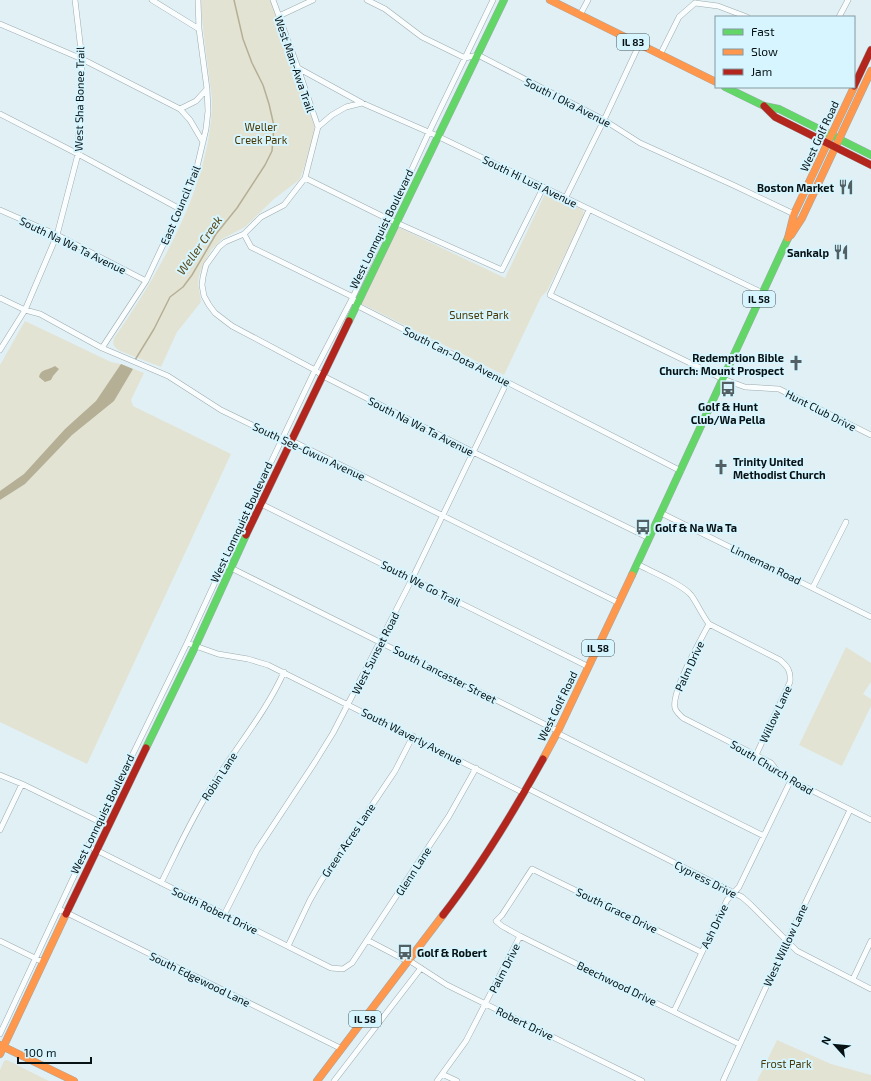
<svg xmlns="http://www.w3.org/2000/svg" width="871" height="1081" font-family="'Exo 2',sans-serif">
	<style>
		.green { fill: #e3e3d4 }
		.water { fill: #b5af96 }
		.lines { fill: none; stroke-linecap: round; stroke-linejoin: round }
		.stream { stroke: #b5af96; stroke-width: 1.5 }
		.street-casing { stroke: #9daaae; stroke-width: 6 }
		.fast-casing { stroke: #9daaae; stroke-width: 8 }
		.slow-casing { stroke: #9daaae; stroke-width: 8 }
		.jam-casing { stroke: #9daaae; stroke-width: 8 }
		.street { stroke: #fafdfe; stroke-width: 5 }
		.fast { stroke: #63d668; stroke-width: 7 }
		.slow { stroke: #ff974d; stroke-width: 7 }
		.jam { stroke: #b3261e; stroke-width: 7 }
		.labels { text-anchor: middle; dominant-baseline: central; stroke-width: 4; stroke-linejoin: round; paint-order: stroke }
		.shield { fill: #d7f5fe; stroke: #45565b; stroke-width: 1 }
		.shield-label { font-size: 10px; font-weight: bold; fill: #071215 }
		.street-label { font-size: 11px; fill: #071215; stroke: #d7f5fe }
		.park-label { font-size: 11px; fill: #483805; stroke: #d7f5fe }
		.poi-label { font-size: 11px; font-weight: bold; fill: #071215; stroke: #d7f5fe; text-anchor: end }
		.water-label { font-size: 12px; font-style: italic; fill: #574617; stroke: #d7f5fe }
	</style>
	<rect width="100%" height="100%" fill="#e0f0f5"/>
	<path class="green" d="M201 0H271L278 25 314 124V134L303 171 299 180 274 199 245 227 222 239 211 250 200 272 198 282 201 302 177 332 161 367 120 351C114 347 112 345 114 338 159 274 211 184 212 103 212 94 210 84 209 76 206 51 202 25 201 0Z
		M545 194H549L583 210 584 216 547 291 541 297 504 375 360 303 396 228H400L505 278Z
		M25 321 111 362 121 364 144 373 131 400 133 406 231 454 87 764 0 722V365Z
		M846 647 871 663V682L863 694 871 699V706L842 766 799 745Z
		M777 1040 831 1064 871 1075V1081H757Z
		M7 1060 49 1081H0V1070L4 1061Z"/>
	<path class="water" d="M121 364 133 369 114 401 72 435 25 484 0 500V491L24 474 65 429 96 401Z
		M55 366 59 369 53 376 51 380 45 382 39 377C40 369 49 370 55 366Z"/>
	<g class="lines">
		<path class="stream" d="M135 360 154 329 170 297 183 287 192 275 216 234 237 208 265 165 272 151 274 126 269 104 263 85 252 63 243 39 234 0"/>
		<defs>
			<path id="street" d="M152 0 199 29
				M273 0 298 68 318 127
				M367 0 385 9 422 37 465 58 478 55 604 120 640 143 733 185 794 214
				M695 3 718 6 747 17
				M580 15 588 0
				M279 16 313 0
				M839 17 848 0
				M0 24 82 59 180 109 190 120 203 142
				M660 55 679 17 695 3
				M298 68 362 103 433 134 763 293
				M362 103 346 107 332 115 318 127 305 178 284 205 261 217 244 234 225 242 219 247 206 265 203 277 202 285 204 296 209 305 215 313 232 326 315 370 323 376 473 452 649 538
				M180 109 196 101 207 89
				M0 114 78 154 180 209
				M305 178 388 219 502 270 543 188
				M565 199 604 120 639 45
				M0 210 57 235 146 281
				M589 210 550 295 723 379 745 387 779 389 871 435
				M244 234 251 247 353 297 356 305 681 471
				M0 298 25 310 40 314 102 348 168 376 221 410 283 440 292 441 619 603
				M102 348 146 281 180 209 197 167 206 129 208 111 207 89 199 29 198 0
				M0 350 25 310 57 235 78 154 82 59 75 0
				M253 500 589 667
				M661 513 871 617
				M223 564 558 731
				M637 564C650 571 682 584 691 595 697 603 702 615 709 624L780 660C788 667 791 671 790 682L756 755
				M813 587 846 522
				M709 624C700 641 671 692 675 708 676 712 680 715 683 718L771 763 779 773 791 780 871 820
				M187 643 218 654 248 659 268 665 524 793
				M557 733 764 836
				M0 775 22 784 102 823
				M527 788 742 897 750 904 797 951 871 989
				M0 830 22 784
				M94 849 331 968 343 969 352 963 449 816 476 768
				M161 883C178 849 193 815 214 783 237 746 266 712 284 672
				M59 909 342 1049
				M224 915 257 850 315 762 333 733 348 704 412 579 507 382
				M367 940 409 962
				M0 941 43 962
				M288 946 310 900 321 881 395 771 413 736
				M701 952 532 869 502 915 496 921 502 926 520 936 739 1044
				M410 961 447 985 642 1081
				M853 979 871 941
				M674 1011 727 900 739 887 791 780
				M0 1034 88 846 187 643 253 500 315 370 353 297 429 132 493 0
				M442 1074 457 1081
				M334 1081 421 968
				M437 1081 466 1041 520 936
				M723 1081 787 941 850 810"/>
			<path id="fast" d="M725 87 764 106 779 109 871 155
				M349 321 504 0
				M632 575 788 238
				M146 748 195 647 246 535"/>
			<path id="slow" d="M550 0 716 82
				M791 235 802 218 871 71
				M788 238 794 214 854 87
				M543 759 558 731 632 575
				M0 1045 74 1081
				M0 1054 66 914
				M317 1081 443 915"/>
			<path id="jam" d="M854 86 871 50
				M764 106 775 117 871 165
				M246 535 349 321
				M66 914 146 748
				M443 915C481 866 513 813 543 759"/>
		</defs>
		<use href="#street" class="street-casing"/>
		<use href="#fast" class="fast-casing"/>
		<use href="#slow" class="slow-casing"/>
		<use href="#jam" class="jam-casing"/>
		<use href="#street" class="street"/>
		<use href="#fast" class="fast"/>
		<use href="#slow" class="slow"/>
		<use href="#jam" class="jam"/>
	</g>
	<defs>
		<symbol id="restaurant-bare" viewBox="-9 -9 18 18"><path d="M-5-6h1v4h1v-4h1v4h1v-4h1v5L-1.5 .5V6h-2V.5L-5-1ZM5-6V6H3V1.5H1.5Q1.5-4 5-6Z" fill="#536063" stroke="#d7f5fe" stroke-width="2.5" paint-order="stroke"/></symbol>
		<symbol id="church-bare" viewBox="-9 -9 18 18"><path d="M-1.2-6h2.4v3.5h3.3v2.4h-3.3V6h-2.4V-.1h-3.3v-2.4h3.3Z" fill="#536063" stroke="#d7f5fe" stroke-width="2.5" paint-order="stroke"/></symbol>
		<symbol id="bus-bare" viewBox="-9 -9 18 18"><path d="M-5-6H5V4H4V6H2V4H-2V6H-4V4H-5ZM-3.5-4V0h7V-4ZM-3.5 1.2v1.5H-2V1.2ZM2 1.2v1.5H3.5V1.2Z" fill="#536063" stroke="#d7f5fe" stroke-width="2.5" paint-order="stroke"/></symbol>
	</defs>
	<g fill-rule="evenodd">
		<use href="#restaurant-bare" x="835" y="176" width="22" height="22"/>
		<use href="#restaurant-bare" x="830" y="241" width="22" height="22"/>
		<use href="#church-bare" x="785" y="352" width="22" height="22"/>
		<use href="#bus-bare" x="717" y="378" width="22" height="22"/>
		<use href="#church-bare" x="710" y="456" width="22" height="22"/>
		<use href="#bus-bare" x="632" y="516" width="22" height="22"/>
		<use href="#bus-bare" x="394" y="941" width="22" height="22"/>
	</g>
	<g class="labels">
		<g class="shield">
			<rect x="617" y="34" width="32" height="16" rx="3"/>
			<rect x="743" y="291" width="32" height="16" rx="3"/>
			<rect x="582" y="640" width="32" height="16" rx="3"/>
			<rect x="349" y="1011" width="32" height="16" rx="3"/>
		</g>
		<g class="shield-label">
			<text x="633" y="42">IL 83</text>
			<text x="759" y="299">IL 58</text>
			<text x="598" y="648">IL 58</text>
			<text x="365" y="1019">IL 58</text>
		</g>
		<g class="street-label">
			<text transform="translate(295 64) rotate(71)">West Man-Awa Trail</text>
			<text transform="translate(79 99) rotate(-89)">West Sha Bonee Trail</text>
			<text transform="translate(568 102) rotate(27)">South I Oka Avenue</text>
			<text transform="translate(819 136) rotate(-65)">West Golf Road</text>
			<text transform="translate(530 181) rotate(26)">South Hi Lusi Avenue</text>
			<text transform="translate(180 205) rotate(-67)">East Council Trail</text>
			<text transform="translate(381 229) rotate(-64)">West Lonnquist Boulevard</text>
			<text transform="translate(73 245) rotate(26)">South Na Wa Ta Avenue</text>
			<text transform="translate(457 356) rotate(27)">South Can-Dota Avenue</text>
			<text transform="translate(821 410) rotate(27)">Hunt Club Drive</text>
			<text transform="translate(421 426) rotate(27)">South Na Wa Ta Avenue</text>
			<text transform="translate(309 451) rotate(25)">South See-Gwun Avenue</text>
			<text transform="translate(241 522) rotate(-65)">West Lonnquist Boulevard</text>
			<text transform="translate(766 564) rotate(26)">Linneman Road</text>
			<text transform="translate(421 583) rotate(27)">South We Go Trail</text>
			<text transform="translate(375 653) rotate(-63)">West Sunset Road</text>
			<text transform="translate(689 666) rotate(-65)">Palm Drive</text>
			<text transform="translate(445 674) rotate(27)">South Lancaster Street</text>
			<text transform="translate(557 706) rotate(-64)">West Golf Road</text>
			<text transform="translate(775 714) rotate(-65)">Willow Lane</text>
			<text transform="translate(412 736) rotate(27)">South Waverly Avenue</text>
			<text transform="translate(772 767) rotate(31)">South Church Road</text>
			<text transform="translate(219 776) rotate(-57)">Robin Lane</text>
			<text transform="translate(102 814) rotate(-64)">West Lonnquist Boulevard</text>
			<text transform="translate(348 840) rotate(-56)">Green Acres Lane</text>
			<text transform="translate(413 871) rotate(-57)">Glenn Lane</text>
			<text transform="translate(706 879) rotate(27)">Cypress Drive</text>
			<text transform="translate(215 910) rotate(26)">South Robert Drive</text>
			<text transform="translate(617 910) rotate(26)">South Grace Drive</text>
			<text transform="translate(714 926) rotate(-64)">Ash Drive</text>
			<text transform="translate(785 945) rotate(-65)">West Willow Lane</text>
			<text transform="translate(504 968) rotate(-63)">Palm Drive</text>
			<text transform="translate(200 979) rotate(26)">South Edgewood Lane</text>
			<text transform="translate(617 983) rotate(26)">Beechwood Drive</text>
			<text transform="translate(525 1023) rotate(26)">Robert Drive</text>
		</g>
		<g class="park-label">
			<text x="261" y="126">Weller<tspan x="261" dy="13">Creek Park</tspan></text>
			<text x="479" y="314">Sunset Park</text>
			<text x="786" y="1063">Frost Park</text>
		</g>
		<g class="poi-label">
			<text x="834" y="187">Boston Market</text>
			<text x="829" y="252">Sankalp</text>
			<text x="784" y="357">Redemption Bible<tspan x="784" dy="13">Church: Mount Prospect</tspan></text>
			<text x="728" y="406" text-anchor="middle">Golf &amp; Hunt<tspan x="728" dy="13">Club/Wa Pella</tspan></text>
			<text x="733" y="461" text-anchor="start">Trinity United<tspan x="733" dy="13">Methodist Church</tspan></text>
			<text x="655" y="527" text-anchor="start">Golf &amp; Na Wa Ta</text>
			<text x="417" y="952" text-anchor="start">Golf &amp; Robert</text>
		</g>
		<g class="water-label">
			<text transform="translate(199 245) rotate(-55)">Weller Creek</text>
		</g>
	</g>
	<rect x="715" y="16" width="140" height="72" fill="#d7f5fe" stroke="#849aa1"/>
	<rect x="723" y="29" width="20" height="6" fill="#63d668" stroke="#849aa1"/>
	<text x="751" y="36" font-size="12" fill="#071215">Fast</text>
	<rect x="723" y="49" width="20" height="6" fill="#ff974d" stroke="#849aa1"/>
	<text x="751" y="56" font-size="12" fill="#071215">Slow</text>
	<rect x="723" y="69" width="20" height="6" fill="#b3261e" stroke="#849aa1"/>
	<text x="751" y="76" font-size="12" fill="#071215">Jam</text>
	<g transform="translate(835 1045) rotate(297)" stroke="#d7f5fe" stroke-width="3" paint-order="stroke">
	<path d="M0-3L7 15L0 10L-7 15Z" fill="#071215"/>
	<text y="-6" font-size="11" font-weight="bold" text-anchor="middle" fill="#071215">N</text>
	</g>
	<path d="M18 1057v6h73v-6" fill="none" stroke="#071215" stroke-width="2"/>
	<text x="24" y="1057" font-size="12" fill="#071215" stroke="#d7f5fe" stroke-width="3" paint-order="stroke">100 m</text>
</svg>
